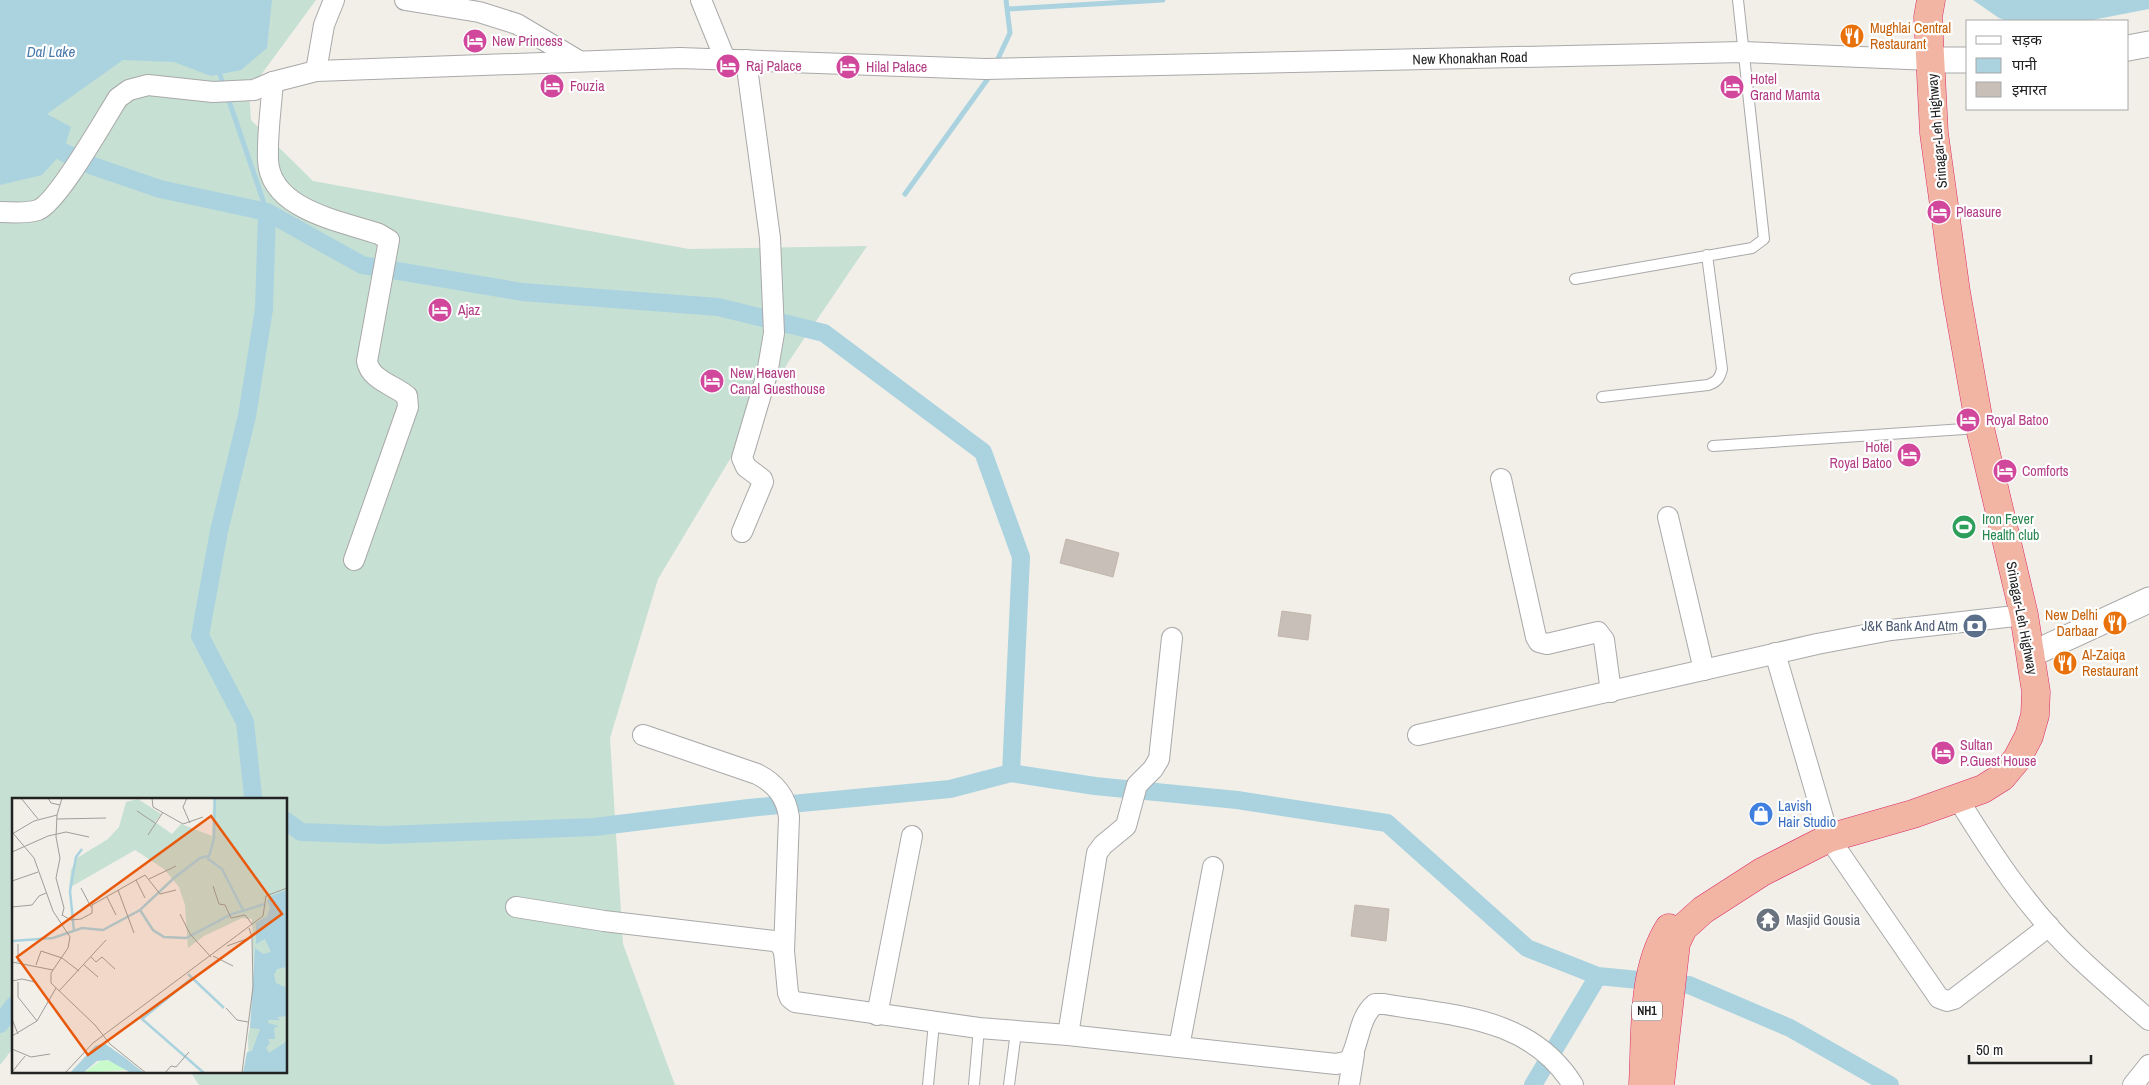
<svg xmlns="http://www.w3.org/2000/svg" width="2149" height="1085" font-family="'Archivo Narrow','Noto Sans Devanagari',sans-serif">
	<style>
		.wetland { fill: #c6e0d4 }
		.water { fill: #aad3df }
		.lines { fill: none; stroke-linecap: round; stroke-linejoin: round }
		.stream { stroke: #aad3df; stroke-width: 5 }
		.canal { stroke: #aad3df; stroke-width: 18 }
		.building { fill: #c7bfb8; stroke: #c4b6ab }
		.service-casing { stroke: #a9a9a9; stroke-width: 12 }
		.minor-casing { stroke: #a9a9a9; stroke-width: 22 }
		.tertiary-casing { stroke: #a9a9a9; stroke-width: 27 }
		.trunk-casing { stroke: #dc2a67; stroke-width: 29 }
		.service { stroke: #fff; stroke-width: 10 }
		.minor { stroke: #fff; stroke-width: 20 }
		.tertiary { stroke: #fff; stroke-width: 25 }
		.trunk { stroke: #f2b4a3; stroke-width: 28 }
		.labels { text-anchor: middle; dominant-baseline: central; stroke-width: 4.5; stroke-linejoin: round; paint-order: stroke }
		.shield { fill: #fff; stroke: #646464; stroke-width: 1 }
		.shield-label { font-size: 12px; font-weight: bold; fill: #222 }
		.food-label { font-size: 14px; fill: #c56008; stroke: #fff; text-anchor: start }
		.hotel-label { font-size: 14px; fill: #b23c85; stroke: #fff; text-anchor: start }
		.street-label { font-size: 14px; fill: #222; stroke: #fff }
		.leisure-label { font-size: 14px; fill: #27864d; stroke: #fff; text-anchor: start }
		.service-label { font-size: 14px; fill: #4e5e75; stroke: #fff; text-anchor: end }
		.shop-label { font-size: 14px; fill: #366cbe; stroke: #fff; text-anchor: start }
		.worship-label { font-size: 14px; fill: #5b616d; stroke: #fff; text-anchor: start }
		.water-label { font-size: 15px; font-style: italic; fill: #4a7aab; stroke: #fff }
		.inset-river { fill: none; stroke: #aad3df; stroke-width: 2.5 }
		.inset-road { fill: none; stroke: #9f9d99; stroke-width: 1 }
		.view { fill: #e8590c; fill-opacity: 0.15; stroke: #e8590c; stroke-width: 2.5 }
		.inset-edge { fill: none; stroke: #222; stroke-width: 2.5 }
	</style>
	<rect width="100%" height="100%" fill="#f2efe9"/>
	<path class="wetland" d="M0 0H316L249 91 251 120 313 181 689 249 867 246 789 361 658 579 610 738 623 944 675 1085H199L190 1071H286V799H14V1047L0 1065Z"/>
	<path class="water" d="M0 0H272L267 48 241 70 211 76 174 62 123 60 47 114 71 127 63 152 42 175 0 185Z
		M1973 0H2149V9L2087 21H2008L1999 18Z"/>
	<g class="lines">
		<path class="stream" d="M1008 9 1163 0
			M995 65 1010 33 1006 0
			M218 69 224 87
			M227 95 267 212
			M905 194 992 73"/>
		<path class="canal" d="M63 152 93 166 160 189 267 212 362 265 522 292 718 307 824 333 983 452 1021 557 1011 773
			M253 796 245 722 200 636 219 531 247 416 264 309 267 212
			M286 821 301 832 383 835 594 827 749 808 950 789 1011 773 1095 786 1237 800 1387 823 1527 948 1598 976 1689 985 1790 1028 1890 1085
			M0 1024 14 1005
			M1533 1085 1598 976"/>
	</g>
	<path class="building" d="M1066 539 1119 553 1113 577 1060 563Z
		M1282 611 1311 615 1308 640 1278 636Z
		M1355 905 1389 909 1386 941 1351 936Z"/>
	<g class="lines">
		<defs>
			<path id="service" d="M1575 279 1752 248 1764 239 1738 0
				M1602 397 1708 385C1717 382 1720 378 1722 369L1707 255
				M1713 446 1979 428
				M928 1085 934 1023
				M974 1085 979 1028
				M1009 1085 1016 1032"/>
			<g id="minor">
				<path d="M405 0 479 12 517 24 579 61"/>
				<path d="M701 0 725 59"/>
				<path d="M316 71 324 25 334 0"/>
				<path d="M273 82C271 108 267 134 268 160 270 210 341 221 379 234L389 240 367 361C370 380 394 385 407 396L408 407 354 560"/>
				<path id="s1" d="M0 212C12 212 27 214 38 210 58 202 104 120 118 98L129 90 148 85 213 92 254 90 273 82 316 71 680 58 985 69 1743 52 1931 60"/>
				<path d="M1501 479 1536 637 1539 642 1547 644 1598 632 1604 640 1611 692"/>
				<path d="M1668 517 1704 670"/>
				<path d="M742 532 763 482 762 479 746 467 742 458 767 374 774 333 770 238 746 60"/>
				<path d="M1775 653 1829 838 1939 998 1947 1001 1954 999 2049 926"/>
				<path d="M643 735 757 774C775 783 786 796 789 817L784 951 788 993 790 998 795 1002 979 1028 1068 1035 1336 1064 1349 1061C1360 1043 1358 1018 1375 1004H1384C1455 1016 1531 1017 1573 1085"/>
				<path d="M1418 735 1817 644 1891 630 2024 615"/>
				<path d="M1958 799C1992 854 2028 909 2075 954 2099 977 2124 998 2149 1020"/>
				<path d="M516 907 604 921 774 941 780 944 784 951"/>
				<path d="M877 1015 912 836"/>
				<path d="M1068 1035 1097 853 1103 845 1126 826 1137 785 1153 769 1159 759 1172 638"/>
				<path d="M1179 1047 1213 867"/>
				<path d="M1349 1085 1354 1054"/>
				<path d="M2133 1085 2149 1065"/>
			</g>
			<path id="tertiary" d="M2128 48 2149 44
				M1931 60H1968
				M2032 654 2149 600"/>
			<path id="trunk" d="M1643 1084C1646 1033 1641 972 1669 928
				M1660 1085 1676 943 1683 928 1703 910 1762 872 1829 838 1913 814 1983 789 2002 777 2017 759 2029 736 2035 715 2036 692 2024 615 1980 428 1956 292 1934 133 1928 17 1931 0"/>
		</defs>
		<use href="#service" class="service-casing"/>
		<use href="#minor" class="minor-casing"/>
		<use href="#tertiary" class="tertiary-casing"/>
		<use href="#trunk" class="trunk-casing"/>
		<use href="#service" class="service"/>
		<use href="#minor" class="minor"/>
		<use href="#tertiary" class="tertiary"/>
		<use href="#trunk" class="trunk"/>
	</g>
	<defs>
		<symbol id="restaurant-disc" viewBox="-11 -11 22 22"><circle r="9.5" fill="#e8710a" stroke="#fff"/><path d="M-5-6h1v4h1v-4h1v4h1v-4h1v5L-1.5 .5V6h-2V.5L-5-1ZM5-6V6H3V1.5H1.5Q1.5-4 5-6Z" fill="#fff"/></symbol>
		<symbol id="hotel-disc" viewBox="-11 -11 22 22"><circle r="9.5" fill="#d1479c" stroke="#fff"/><path d="M-6-4.5h1.5V1H6V5H4.5V3h-9V5H-6ZM-4 0a1.8 1.8 0 1 1 3.6 0ZM.5 0V-2.5h3Q6-2.5 6 0Z" fill="#fff"/></symbol>
		<symbol id="stadium-disc" viewBox="-11 -11 22 22"><circle r="9.5" fill="#2e9e5b" stroke="#fff"/><path d="M0-5a6.5 5 0 1 0 0 10a6.5 5 0 1 0 0-10ZM-3.5-1.8h7v3.6h-7Z" fill="#fff"/></symbol>
		<symbol id="bank-disc" viewBox="-11 -11 22 22"><circle r="9.5" fill="#5c6f8a" stroke="#fff"/><path d="M-6-4H6V4H-6ZM0-2.3a2.3 2.3 0 1 0 0 4.6a2.3 2.3 0 1 0 0-4.6Z" fill="#fff"/></symbol>
		<symbol id="shop-disc" viewBox="-11 -11 22 22"><circle r="9.5" fill="#3f7fe0" stroke="#fff"/><path d="M-5-2.5h2.3a2.7 3.5 0 0 1 5.4 0H5L5.5 6h-11ZM-1.5-2.5h3a1.5 2.3 0 0 0-3 0Z" fill="#fff"/></symbol>
		<symbol id="temple-disc" viewBox="-11 -11 22 22"><circle r="9.5" fill="#6b7280" stroke="#fff"/><path d="M0-6L5-2H3V0L6.5 2.5H4V6H1.5V3h-3V6H-4V2.5H-6.5L-3 0V-2H-5Z" fill="#fff"/></symbol>
	</defs>
	<g fill-rule="evenodd">
		<use href="#restaurant-disc" x="1838" y="22" width="28" height="28"/>
		<use href="#hotel-disc" x="461" y="27" width="28" height="28"/>
		<use href="#hotel-disc" x="714" y="52" width="28" height="28"/>
		<use href="#hotel-disc" x="834" y="53" width="28" height="28"/>
		<use href="#hotel-disc" x="538" y="72" width="28" height="28"/>
		<use href="#hotel-disc" x="1718" y="73" width="28" height="28"/>
		<use href="#hotel-disc" x="1925" y="198" width="28" height="28"/>
		<use href="#hotel-disc" x="426" y="296" width="28" height="28"/>
		<use href="#hotel-disc" x="698" y="367" width="28" height="28"/>
		<use href="#hotel-disc" x="1954" y="406" width="28" height="28"/>
		<use href="#hotel-disc" x="1895" y="441" width="28" height="28"/>
		<use href="#hotel-disc" x="1991" y="457" width="28" height="28"/>
		<use href="#stadium-disc" x="1950" y="513" width="28" height="28"/>
		<use href="#restaurant-disc" x="2101" y="609" width="28" height="28"/>
		<use href="#bank-disc" x="1961" y="612" width="28" height="28"/>
		<use href="#restaurant-disc" x="2051" y="649" width="28" height="28"/>
		<use href="#hotel-disc" x="1929" y="739" width="28" height="28"/>
		<use href="#shop-disc" x="1747" y="800" width="28" height="28"/>
		<use href="#temple-disc" x="1754" y="906" width="28" height="28"/>
	</g>
	<g class="labels">
		<rect class="shield" x="1632" y="1001.5" width="30" height="19" rx="4"/>
		<g class="shield-label">
			<text x="1647" y="1011">NH1</text>
		</g>
		<g class="food-label">
			<text x="1870" y="28">Mughlai Central<tspan x="1870" dy="16">Restaurant</tspan></text>
			<text x="2098" y="615" text-anchor="end">New Delhi<tspan x="2098" dy="16">Darbaar</tspan></text>
			<text x="2082" y="655">Al-Zaiqa<tspan x="2082" dy="16">Restaurant</tspan></text>
		</g>
		<g class="hotel-label">
			<text x="492" y="41">New Princess</text>
			<text x="746" y="66">Raj Palace</text>
			<text x="866" y="67">Hilal Palace</text>
			<text x="1750" y="79">Hotel<tspan x="1750" dy="16">Grand Mamta</tspan></text>
			<text x="570" y="86">Fouzia</text>
			<text x="1956" y="212">Pleasure</text>
			<text x="458" y="310">Ajaz</text>
			<text x="730" y="373">New Heaven<tspan x="730" dy="16">Canal Guesthouse</tspan></text>
			<text x="1986" y="420">Royal Batoo</text>
			<text x="1892" y="447" text-anchor="end">Hotel<tspan x="1892" dy="16">Royal Batoo</tspan></text>
			<text x="2022" y="471">Comforts</text>
			<text x="1960" y="745">Sultan<tspan x="1960" dy="16">P.Guest House</tspan></text>
		</g>
		<g class="street-label">
			<text stroke="none"><textPath href="#s1" startOffset="1536">New Khonakhan Road</textPath></text>
			<text transform="translate(1937 131) rotate(-95)">Srinagar-Leh Highway</text>
			<text transform="translate(2022 618) rotate(79)">Srinagar-Leh Highway</text>
		</g>
		<g class="leisure-label">
			<text x="1982" y="519">Iron Fever<tspan x="1982" dy="16">Health club</tspan></text>
		</g>
		<g class="service-label">
			<text x="1958" y="626">J&amp;K Bank And Atm</text>
		</g>
		<g class="shop-label">
			<text x="1778" y="806">Lavish<tspan x="1778" dy="16">Hair Studio</tspan></text>
		</g>
		<g class="worship-label">
			<text x="1786" y="920">Masjid Gousia</text>
		</g>
		<g class="water-label">
			<text x="51" y="51">Dal Lake</text>
		</g>
	</g>
	<g transform="translate(12 798)">
		<rect width="275" height="275" fill="#f2efe9"/>
		<path d="M201 0H275V262L237 275 236 238 243 210 240 121 230 120 192 138 176 150 173 107 167 89 152 71 123 52 57 90 59 72 65 60 96 41 107 29 114 4 126 1 149 16 143 24 160 36 169 26 200 38Z" fill="#c6e0d4"/>
		<path d="M90 262 104 264 114 272 71 275Z" fill="#c8facc"/>
		<path d="M275 92V169L265 171 262 177 264 185 275 190V218L265 219 268 222H256V225L267 228 262 230 263 241H256L258 245 254 250 257 255 275 243V275H231L235 254 240 253 248 231 238 230 243 150 251 156 259 154 253 141 244 146V125L255 118 258 109 255 103 259 98ZM92 245 112 259 132 275H119L96 262 85 263 71 275H58L83 248Z" fill="#aad3df"/>
		<path class="inset-river" d="M195 60 210 71 232 114M128 112 141 132 152 139 174 140 220 116 253 106M62 133 58 93 64 59 70 51M0 143 41 140 70 130 91 132 128 112 162 80 188 60 197 58 202 41 203 0M176 176 212 210M179 181 130 221 192 275"/>
		<path class="inset-road" d="M9 0 26 21M36 0 39 5 48 7M50 0 45 17 44 39 48 60 44 80 52 110 50 118M140 0 141 9 171 26 191 19M175 0 171 9 178 25M125 13 143 25M45 21 94 20M0 34 22 60 41 113 58 139 56 150 39 175V185L83 227 98 246 134 275M0 36 22 23 45 17M136 37 151 14M0 54 36 38 54 34 77 39M137 81 164 68M124 82 133 100M0 83 26 74M201 88 207 106 213 107 219 120 233 117 240 126M69 90 79 109M106 92 122 135M95 99 104 117M0 109 20 107 27 98 34 95M168 116 178 136 199 159M50 117 59 122 69 121 80 115V107L133 77 148 96 164 92M215 148 240 139M201 158 221 168M79 159 84 164 90 159 103 171M0 164 41 172M6 164V146M24 167 29 153 50 160 67 173M72 167 86 179M0 183 10 181 23 184M6 184V199L25 223M47 193 94 142M214 210 225 222 236 224M0 221 6 236M0 238 25 223 44 190M0 251 19 259 38 256M0 274 13 258M53 275 81 245 251 118 254 98 275 90M153 275 159 268 164 269 177 254M230 275 241 189 240 139 237 130"/>
		<path class="view" d="M199 18 270 116 76 257 5 159Z"/>
		<rect width="275" height="275" class="inset-edge"/>
	</g>
	<rect x="1966" y="20" width="162" height="90" fill="#ffffff" stroke="#a7a7a7"/>
	<rect x="1976" y="36" width="25" height="8" fill="#ffffff" stroke="#a7a7a7"/>
	<text x="2012" y="45" font-size="15" fill="#222222">सड़क</text>
	<rect x="1976" y="58" width="25" height="15" fill="#aad3df" stroke="#a7a7a7"/>
	<text x="2012" y="70" font-size="15" fill="#222222">पानी</text>
	<rect x="1976" y="82" width="25" height="15" fill="#c7bfb8" stroke="#a7a7a7"/>
	<text x="2012" y="95" font-size="15" fill="#222222">इमारत</text>
	<path d="M1969 1055v8h122v-8" fill="none" stroke="#222222" stroke-width="2.5"/>
	<text x="1976" y="1055" font-size="15" fill="#222222" stroke="#ffffff" stroke-width="4" paint-order="stroke">50 m</text>
</svg>
